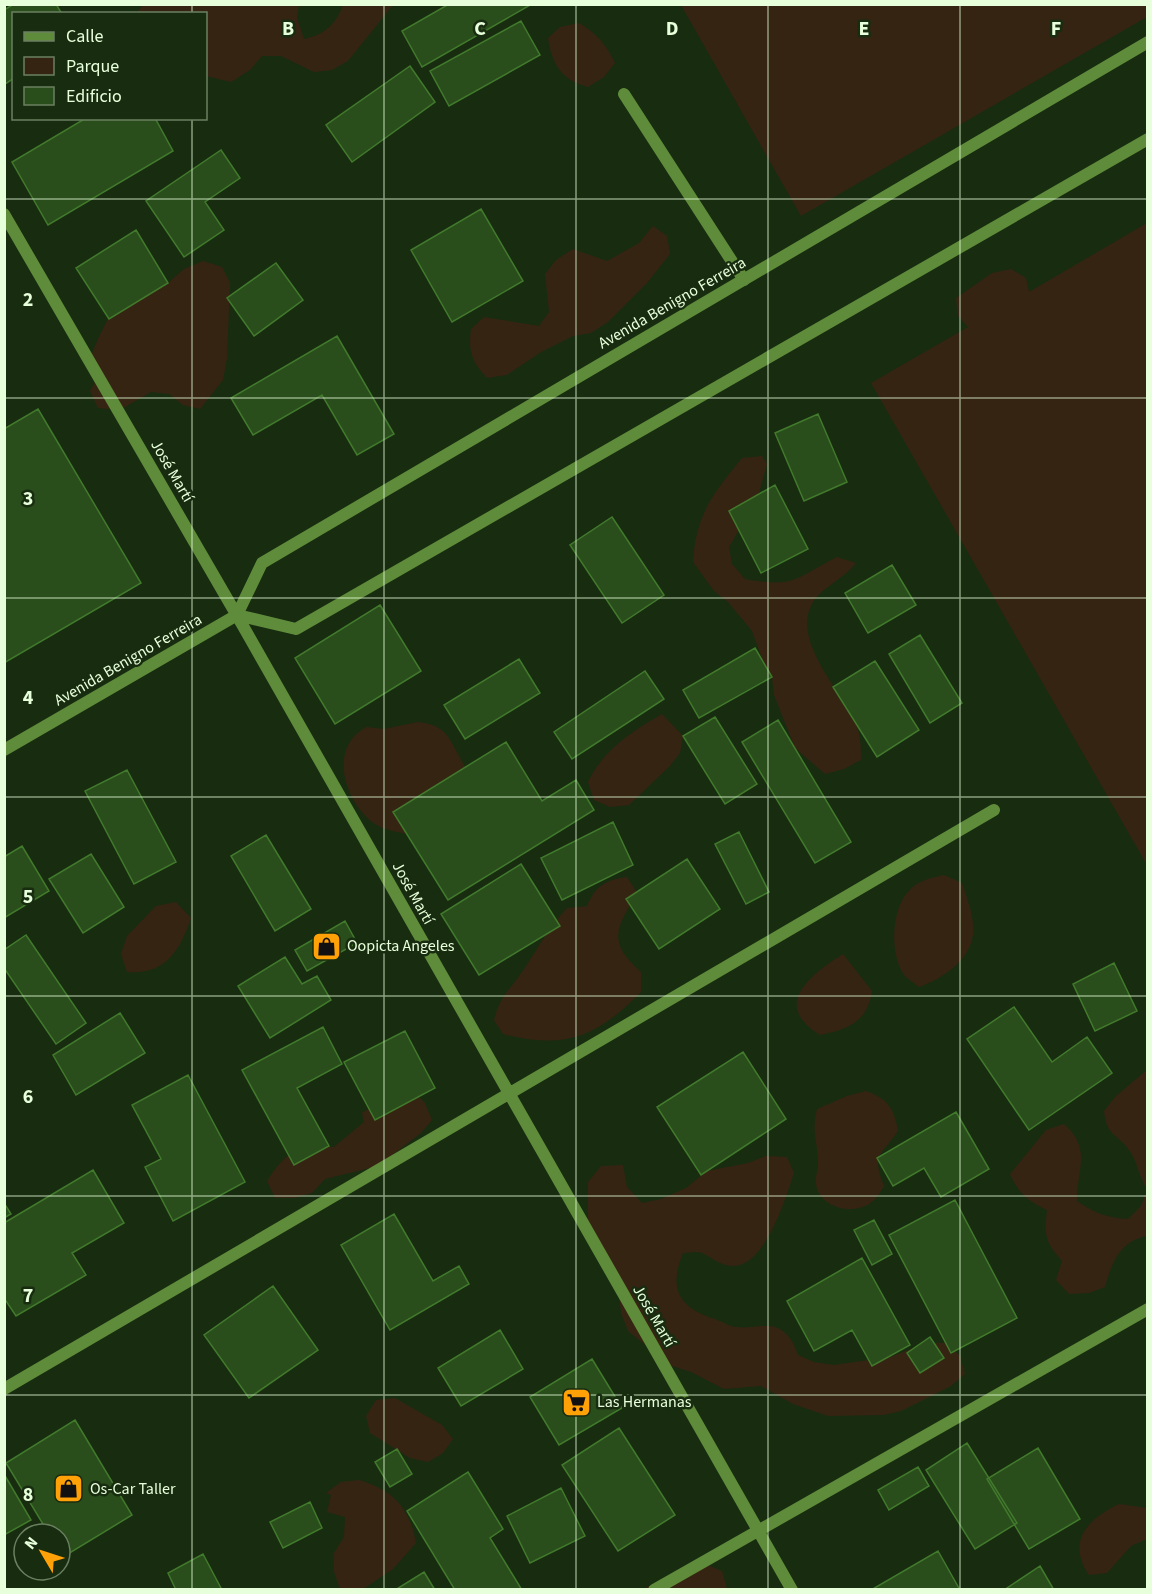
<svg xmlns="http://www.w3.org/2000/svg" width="1152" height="1594" font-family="'Source Sans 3',sans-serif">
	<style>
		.green { fill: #362413 }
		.building { fill: #294d1b; stroke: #427a2d; stroke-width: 1.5 }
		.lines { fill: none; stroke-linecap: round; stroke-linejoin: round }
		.service { stroke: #5e8c3a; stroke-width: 12 }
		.minor { stroke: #5e8c3a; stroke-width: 12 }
		.grid { fill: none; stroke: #e8ffdb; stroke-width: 1.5; stroke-opacity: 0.55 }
		.labels { text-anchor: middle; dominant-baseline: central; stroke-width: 5; stroke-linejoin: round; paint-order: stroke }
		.street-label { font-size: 16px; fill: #e8ffdb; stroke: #182c10 }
		.poi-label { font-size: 16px; fill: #e8ffdb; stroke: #182c10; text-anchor: start }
		.grid-label { font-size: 20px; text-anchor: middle; font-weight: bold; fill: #e8ffdb; stroke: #182c10; stroke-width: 5; stroke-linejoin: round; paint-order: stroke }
	</style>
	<rect width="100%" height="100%" fill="#182c10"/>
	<path class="green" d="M198 4 299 5 297 18 304 39C326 34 335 25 343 5H393L348 61 332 70 314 72 281 56H262L250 70 231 82 206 76V14L136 13 143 5Z
		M1147 4V17L801 216 681 5Z
		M579 23C597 34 606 44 615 63L604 77 588 87C562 80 552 65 548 38L560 27Z
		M1147 223V865L871 383 968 327 958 316 956 298 992 273 1011 269 1026 278 1029 292Z
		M653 226 667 236 670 254 647 283 608 322 591 333 573 336 541 352 507 375 487 378C472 362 468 351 471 329L484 317 539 326 549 312 545 274 556 260 573 249 607 261 639 243Z
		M203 261 222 267 230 283 227 358 223 380 200 409 183 405 169 394 151 392 120 410 98 408 90 391 100 373 91 357C97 337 108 321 116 301L149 285 168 283 184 269Z
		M762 456 767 464 758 497 729 547 732 564 745 579C796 588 794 579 837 557L856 563C844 578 823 588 815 599 787 638 842 691 856 724 861 737 861 747 861 760L844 769 825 774 795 748 774 695 772 677 765 667 752 631 728 602 714 591 693 562C696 514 713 494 742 458Z
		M662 714 683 736 680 753 669 767 629 805 610 807 594 800 588 782C604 749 631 732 662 714Z
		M418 722C450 725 450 743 466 768L415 835C403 833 386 831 375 824 351 808 332 765 352 739 355 734 362 730 366 727L384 729Z
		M944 875 962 883C967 898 975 918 973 934 970 961 942 979 919 987 914 983 908 979 904 975 890 955 891 912 907 893 916 881 930 878 944 875Z
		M627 877 637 893C617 928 606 941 641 972V992C597 1037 565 1050 503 1034L494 1020C500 995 511 989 524 969 538 948 549 927 567 908L587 906C595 886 606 880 627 877Z
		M176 902 191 918C180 951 165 975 127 972L121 954 127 936 156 906Z
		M843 954 872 991C867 1022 849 1029 820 1035 771 1005 810 975 843 954Z
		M1147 1070V1236C1120 1241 1112 1262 1105 1287L1089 1293 1069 1294 1056 1280 1062 1261C1045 1242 1044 1235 1047 1210 1028 1201 1018 1193 1010 1174L1046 1130 1064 1124C1092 1149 1077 1168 1077 1201 1094 1213 1108 1218 1128 1219L1141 1206 1147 1189C1139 1177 1137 1162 1131 1153 1118 1132 1107 1139 1104 1111L1116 1096Z
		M412 1090 425 1103 432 1120 421 1133 378 1166 325 1179 312 1193 295 1198H275L267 1181C286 1151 298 1145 334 1147L364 1122 362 1113 394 1092Z
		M866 1091C888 1099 894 1108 898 1131 881 1156 871 1154 884 1186 876 1200 870 1207 853 1209 837 1210 817 1201 816 1183 815 1177 818 1170 818 1164 818 1141 811 1133 817 1109L847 1096Z
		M766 1156 787 1157 794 1173C786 1197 765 1268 732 1266 719 1265 713 1258 702 1253 697 1251 689 1253 683 1253 668 1289 679 1308 715 1319 723 1322 730 1327 737 1327 749 1329 764 1324 775 1327 789 1332 793 1342 798 1355L814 1362 834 1365 890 1357 927 1343H947L960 1356 965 1374 951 1386 901 1411 884 1415 828 1416 793 1404 761 1386 724 1389 691 1372 672 1366 628 1331 621 1313 619 1294 588 1222V1182L601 1166 623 1165 627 1187 642 1203 661 1199 686 1188 707 1171 748 1163Z
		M395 1398 442 1425 453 1439 443 1453 428 1462 410 1458 370 1433 366 1416 376 1400Z
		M359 1480C393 1490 410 1508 416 1543L393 1569 363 1589H340L334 1572V1553L344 1537 345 1517 327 1512 331 1495 326 1493 341 1482Z
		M1119 1504 1147 1508V1539L1131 1546 1107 1573 1089 1575C1066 1541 1088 1519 1119 1504Z
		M705 1564 722 1571 727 1589 639 1590Z"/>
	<path class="building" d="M14 4H56L62 14H14V78L5 84 4 10Z
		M449 4H532L422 67 402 31Z
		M521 21 540 55 449 106 430 71Z
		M410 66 435 102 352 162 326 125Z
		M86 118H155L173 151 48 225 12 162Z
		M221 150 240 178 205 202 224 230 184 257 146 201Z
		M481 209 523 281 452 322 411 250Z
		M136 230 168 283 109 319 76 268Z
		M276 263 303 300 254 336 227 298Z
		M337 336 394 434 357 455 322 395 253 435 231 398Z
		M38 409 141 583 4 663V429Z
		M818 414 847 482 804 501 775 433Z
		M775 485 808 549 761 573 729 511Z
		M612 517 664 595 622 623 570 545Z
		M892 565 916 605 868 633 845 593Z
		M380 605 421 671 335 724 295 658Z
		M920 635 962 703 930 723 889 654Z
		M755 648 772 677 699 718 683 690Z
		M519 659 540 693 465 739 444 705Z
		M875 661 919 730 877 757 833 687Z
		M645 671 664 699 572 759 554 732Z
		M715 717 757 784 725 804 683 736Z
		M778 720 851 842 815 863 742 742Z
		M506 742 542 801 576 780 594 810 448 900 393 812Z
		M127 770 176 862 134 884 85 791Z
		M613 822 633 865 562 900 541 858Z
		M739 832 769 892 746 904 715 844Z
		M266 835 311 909 275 931 231 856Z
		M22 846 49 891 4 918V857Z
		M91 854 124 907 83 933 49 879Z
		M687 859 720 909 659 949 626 899Z
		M521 864 560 926 479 975 441 914Z
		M345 921 357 943 307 971 295 950Z
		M26 935 86 1023 56 1044 4 968V950Z
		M285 957 302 984 317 976 331 1000 270 1038 238 986Z
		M1114 963 1137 1011 1095 1031 1073 984Z
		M1014 1007 1052 1062 1087 1037 1112 1073 1029 1130 967 1039Z
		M120 1013 145 1053 76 1095 53 1055Z
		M323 1027 342 1064 297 1088 329 1146 294 1165 242 1070Z
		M405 1031 435 1088 375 1120 344 1062Z
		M743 1052 786 1119 701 1175 657 1107Z
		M188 1075 245 1182 173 1221 145 1167 161 1159 132 1105Z
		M956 1112 989 1169 941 1197 924 1168 893 1186 877 1158Z
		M93 1170 124 1223 72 1253 86 1275 16 1316 4 1298V1223Z
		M955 1200 1017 1318 951 1353 889 1235Z
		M4 1203 11 1214 4 1218Z
		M394 1214 433 1281 459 1266 469 1284 390 1330 341 1245Z
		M874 1220 892 1254 872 1265 854 1230Z
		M862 1258 910 1345 872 1366 852 1330 814 1351 787 1301Z
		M273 1286 318 1350 249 1398 204 1335Z
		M500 1330 523 1369 461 1406 438 1368Z
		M930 1337 944 1358 920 1373 907 1353Z
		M592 1359 622 1408 559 1445 530 1397Z
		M75 1420 132 1515 63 1557 60 1534H49L6 1463Z
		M619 1428 675 1515 618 1551 562 1465Z
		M967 1443 1017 1523 975 1549 926 1470Z
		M1038 1448 1080 1519 1029 1549 987 1479Z
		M397 1449 412 1474 390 1487 375 1462Z
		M918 1467 929 1486 889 1510 878 1490Z
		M468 1472 503 1529 490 1538 522 1590H455L407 1511Z
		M4 1474 31 1520 4 1535Z
		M561 1488 585 1536 530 1563 507 1516Z
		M310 1502 322 1528 283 1548 270 1522Z
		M938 1551 960 1590H871Z
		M203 1554 222 1590H176L168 1573Z
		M1040 1566 1054 1590H1004Z
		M424 1572 435 1590H395Z"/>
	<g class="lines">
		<path class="service" d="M624 94 744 280"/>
		<path class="minor" d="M4 214 243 626 792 1590
			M237 615 296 629 1148 139
			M4 750 237 615 262 563 1148 42
			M4 1389 994 810
			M654 1590 1148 1309"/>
	</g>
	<path class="grid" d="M192 4V14M384 4V1590M576 4V1590M768 4V1590M960 4V1590M192 118V1590M4 199H1148M4 398H1148M4 598H1148M4 797H1148M4 996H1148M4 1196H1148M4 1395H1148"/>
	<defs>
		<symbol id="shop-square" viewBox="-11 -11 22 22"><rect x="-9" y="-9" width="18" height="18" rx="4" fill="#ffa107" stroke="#182c10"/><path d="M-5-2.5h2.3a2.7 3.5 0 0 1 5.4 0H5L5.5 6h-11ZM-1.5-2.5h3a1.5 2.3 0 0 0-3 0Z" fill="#111"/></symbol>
		<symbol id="supermarket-square" viewBox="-11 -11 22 22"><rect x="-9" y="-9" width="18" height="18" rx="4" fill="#ffa107" stroke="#182c10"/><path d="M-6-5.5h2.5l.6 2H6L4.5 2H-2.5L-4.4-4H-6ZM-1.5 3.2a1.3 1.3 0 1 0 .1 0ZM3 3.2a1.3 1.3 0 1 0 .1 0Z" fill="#111"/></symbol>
	</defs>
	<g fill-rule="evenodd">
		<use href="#shop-square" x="310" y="930" width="33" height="33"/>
		<use href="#supermarket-square" x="560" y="1386" width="33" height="33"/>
		<use href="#shop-square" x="52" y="1472" width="33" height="33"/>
	</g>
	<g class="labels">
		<g class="street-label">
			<text transform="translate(672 303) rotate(-30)">Avenida Benigno Ferreira</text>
			<text transform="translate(172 471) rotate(60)">José Martí</text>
			<text transform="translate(128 660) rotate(-30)">Avenida Benigno Ferreira</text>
			<text transform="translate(413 893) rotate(61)">José Martí</text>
			<text transform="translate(654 1316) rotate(60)">José Martí</text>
		</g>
		<g class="poi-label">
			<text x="347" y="946">Oopicta Angeles</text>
			<text x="597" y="1402">Las Hermanas</text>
			<text x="90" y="1489">Os-Car Taller</text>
		</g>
	</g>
	<g class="grid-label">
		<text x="288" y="35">B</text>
		<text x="480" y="35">C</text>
		<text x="672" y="35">D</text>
		<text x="864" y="35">E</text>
		<text x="1056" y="35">F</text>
		<text x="28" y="306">2</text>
		<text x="28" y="505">3</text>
		<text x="28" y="704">4</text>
		<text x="28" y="903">5</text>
		<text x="28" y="1103">6</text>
		<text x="28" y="1302">7</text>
		<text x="28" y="1501">8</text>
	</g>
	<rect width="1152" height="1594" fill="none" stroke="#e8ffdb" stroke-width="12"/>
	<rect x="12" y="12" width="195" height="108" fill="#182c10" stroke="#6b8061" stroke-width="1.5"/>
	<rect x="24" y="32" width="30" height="9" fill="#5e8c3a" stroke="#6b8061" stroke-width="1.5"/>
	<text x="66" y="42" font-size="18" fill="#e8ffdb">Calle</text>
	<rect x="24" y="57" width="30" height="18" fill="#362413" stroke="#6b8061" stroke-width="1.5"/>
	<text x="66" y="72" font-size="18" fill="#e8ffdb">Parque</text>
	<rect x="24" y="87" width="30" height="18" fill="#294d1b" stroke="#6b8061" stroke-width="1.5"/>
	<text x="66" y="102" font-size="18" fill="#e8ffdb">Edificio</text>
	<g transform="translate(42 1552) rotate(309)"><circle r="28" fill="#182c10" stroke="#6b8061" stroke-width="1.5"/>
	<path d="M0-4.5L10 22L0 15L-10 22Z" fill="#ffa107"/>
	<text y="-9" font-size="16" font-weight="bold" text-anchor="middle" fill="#e8ffdb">N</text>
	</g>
</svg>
